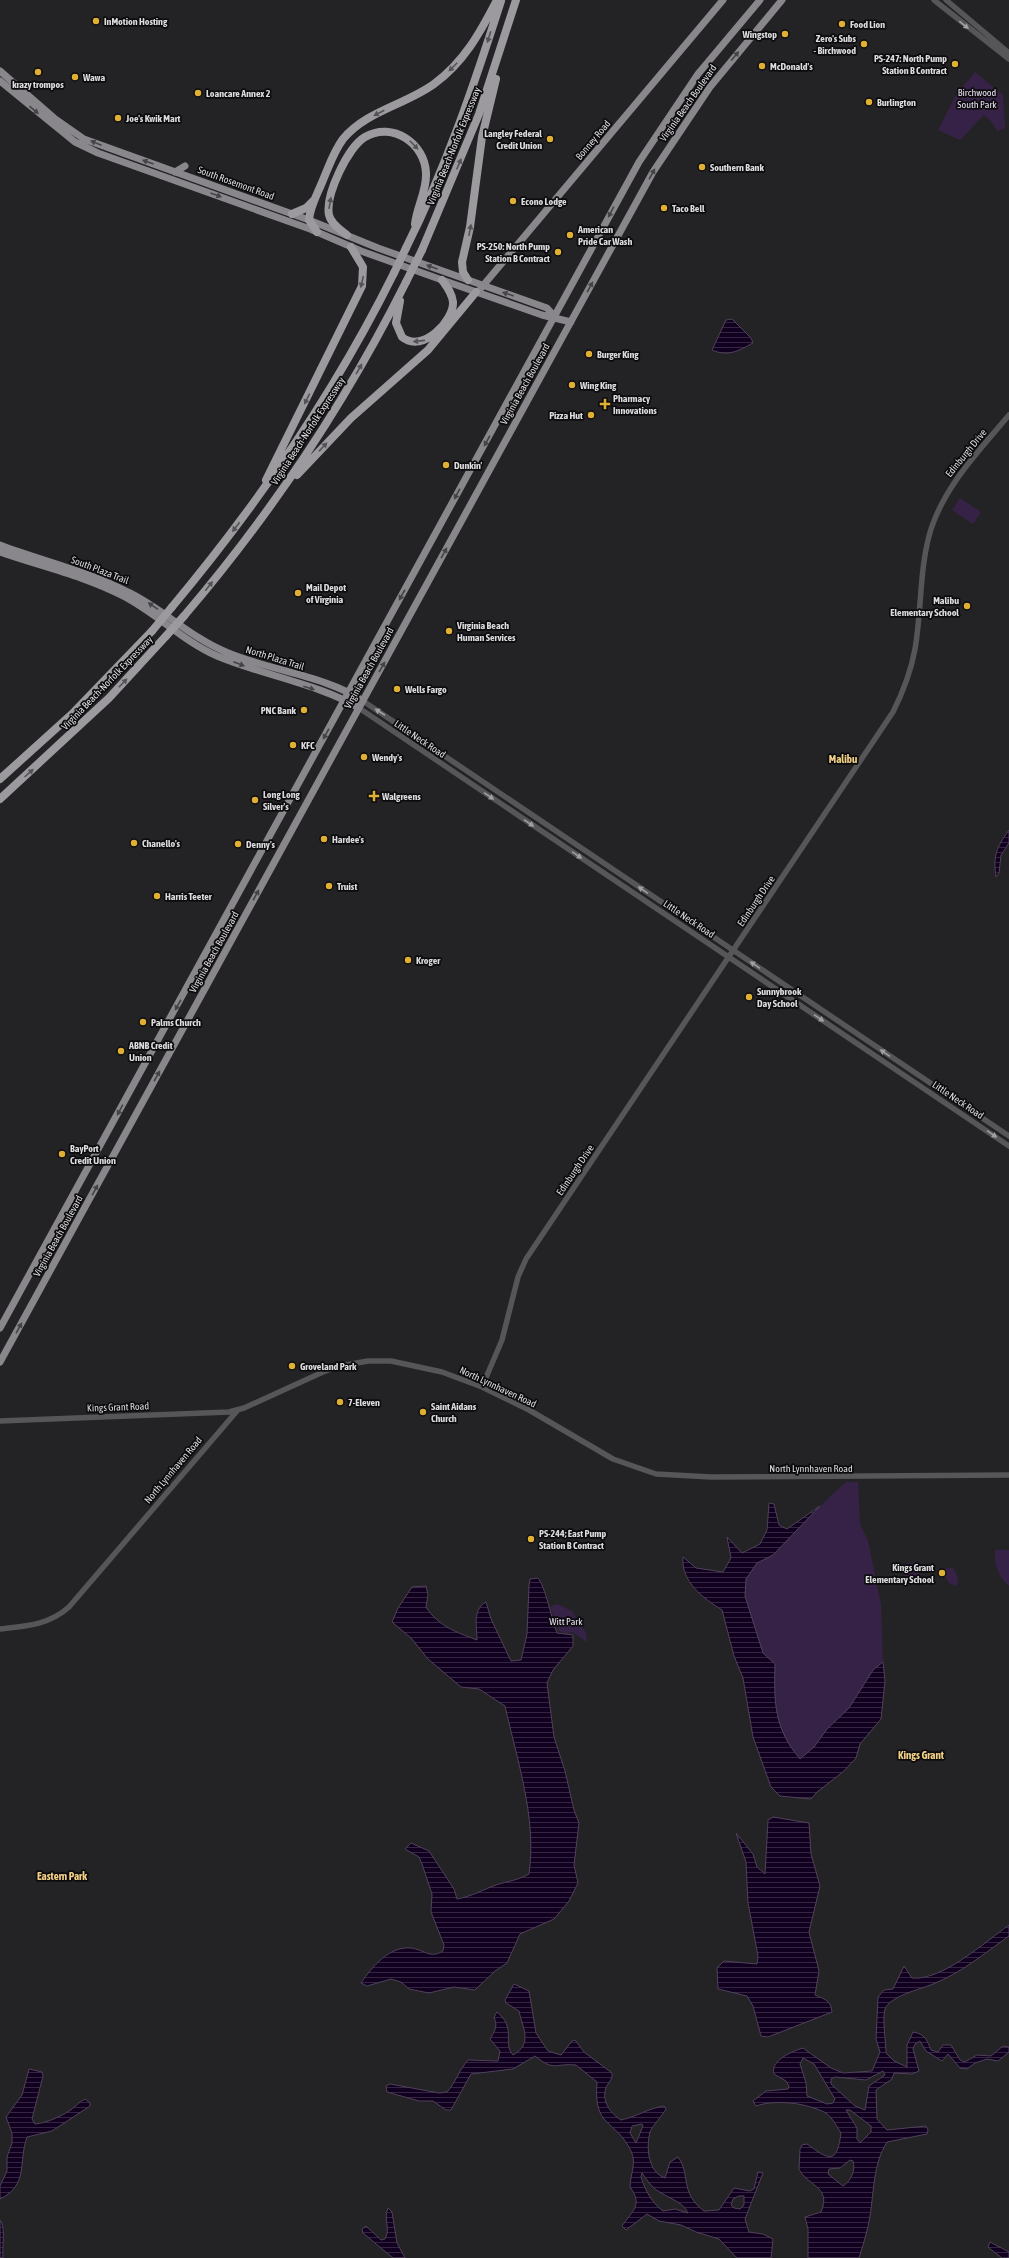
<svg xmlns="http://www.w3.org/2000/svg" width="1009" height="2258" font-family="'Asap Condensed',sans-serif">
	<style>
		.park { fill: #372247 }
		.water { fill: url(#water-rules); stroke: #4f4259; fill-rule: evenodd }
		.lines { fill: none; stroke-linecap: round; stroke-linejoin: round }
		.minor { stroke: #565557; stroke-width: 5.5 }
		.major { stroke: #89878b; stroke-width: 7 }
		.highway { stroke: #9d9a9f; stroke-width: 8 }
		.highway-bridge { stroke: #9d9a9f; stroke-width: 8 }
		.oneway { fill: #a09fa1 }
		.oneway2 { fill: #545256 }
		.oneway3 { fill: #444346 }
		.poi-dot { fill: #e0b034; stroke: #0c0b0d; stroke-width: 1.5 }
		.labels { text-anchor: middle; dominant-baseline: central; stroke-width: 3.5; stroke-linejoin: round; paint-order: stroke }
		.poi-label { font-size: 10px; font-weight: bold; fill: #dcdbdd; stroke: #0c0b0d; text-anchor: start }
		.park-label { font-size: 10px; fill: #e9e0f2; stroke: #0c0b0d }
		.street-label { font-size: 10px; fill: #dcdbdd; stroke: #0c0b0d }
		.neighbourhood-label { font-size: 11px; font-weight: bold; fill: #f1d086; stroke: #0c0b0d }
	</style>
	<defs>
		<pattern id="water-rules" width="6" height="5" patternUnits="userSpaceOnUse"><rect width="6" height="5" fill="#120021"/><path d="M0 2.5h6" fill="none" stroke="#342541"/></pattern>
	</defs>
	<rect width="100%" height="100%" fill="#232225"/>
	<path class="park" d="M975 72 1003 95 1005 128 997 131 991 121 984 115 960 140 938 130 956 95Z
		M960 498 981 512 973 524 952 510Z
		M846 1482H858L860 1524 868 1541 881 1605 883 1662 873 1670 849 1708 827 1729 814 1747 800 1759C774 1728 774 1703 775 1664L763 1653 745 1596 746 1579 757 1563 773 1555 820 1506Z
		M995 1550H1009V1586C997 1575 995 1566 995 1550Z
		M916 1562H919V1576H905L900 1568 905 1564Z
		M953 1567 958 1578 957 1586 950 1584 945 1577V1569Z
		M557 1604 572 1611 586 1633 587 1642 572 1632 566 1634 559 1631 550 1607Z"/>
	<path class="water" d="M732 319 751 338 753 343C738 351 728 357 712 350L726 320Z
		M1009 830V843L1001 855 999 873 996 877C993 856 996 848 1009 830Z
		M769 1503 774 1504 779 1525 787 1529 820 1506 773 1555 757 1563 746 1579 745 1596 763 1653 775 1664C774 1703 774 1728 800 1759L814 1747 827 1729 849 1708 873 1670 883 1662 885 1681 881 1719 860 1744 856 1758 844 1771 817 1792 811 1799 780 1796 771 1787 753 1737 743 1678 734 1656 722 1610C703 1598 681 1582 683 1557L696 1568 723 1572 731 1558 727 1537 742 1553 760 1544 767 1530Z
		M538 1578C545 1586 552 1620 557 1633L573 1635V1646L553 1670 547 1683 554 1737 565 1771 574 1810 579 1823 574 1865 578 1883 569 1901 554 1919 520 1934 507 1963 495 1971 475 1990 454 1987 429 1993 409 1989 401 1982 391 1979 367 1986 361 1983C372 1967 389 1946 411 1948 425 1950 430 1959 443 1951L444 1945 431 1912 432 1894 422 1864 419 1857 405 1849 411 1843 429 1851 454 1889 457 1899C473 1896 482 1890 496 1885 508 1881 519 1880 529 1874 537 1818 517 1760 505 1706L479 1689 461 1687 428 1659 411 1638 392 1622 398 1608 412 1587 426 1586 428 1595 426 1607C438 1626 456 1632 477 1640 477 1627 472 1610 486 1602L491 1619 511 1661 521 1660 527 1634 529 1585 530 1579Z
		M773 1817 809 1823 811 1854 820 1886 809 1932 819 1971 815 1995C824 1999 831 2000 832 2012L768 2037 761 2036 753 2006 747 1996 718 1989 717 1968 724 1961 757 1964 758 1956 748 1903 746 1862 736 1833 753 1854 757 1867 765 1874 768 1820Z
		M1009 1925V1936C985 1953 961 1973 933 1984 921 1989 890 1996 885 2009 882 2018 886 2042 886 2053L894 2061 907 2067V2045L913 2032C925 2034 927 2040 931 2050L938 2052 943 2045H951L960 2060 965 2062 977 2055 991 2056 1003 2046 1009 2047V2052L998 2061 987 2059 975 2063 967 2069 960 2068 948 2054 942 2061 926 2051 920 2041 915 2044 913 2049 919 2071 912 2074 894 2073 892 2079 876 2090 877 2119 887 2130 926 2126 928 2130 927 2134 887 2142C873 2164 874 2192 870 2216 868 2230 863 2245 859 2258H808V2229L805 2217 821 2212C832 2186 807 2186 799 2169L800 2149 802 2145 807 2144C829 2160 837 2165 841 2133 837 2127 832 2117 826 2113 807 2103 776 2099 756 2106L753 2101 766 2091 788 2089 789 2086 786 2081 774 2074C770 2060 793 2051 803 2048L831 2068 843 2073 872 2071 880 2052 876 2039 878 1997 884 1990 893 1989 904 1966 912 1978C942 1981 985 1942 1009 1925ZM803 2058 814 2064 835 2099 833 2103 827 2104 807 2096 806 2083 800 2064ZM883 2071 885 2075 869 2086 865 2110 855 2106 831 2084V2079L835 2077 866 2080ZM846 2110H850L871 2126V2132L860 2143 857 2139V2128ZM850 2160 853 2161C856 2170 851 2181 843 2186L828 2174 829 2169 840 2168Z
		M514 1984 529 1991 536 2033 548 2051 561 2055 572 2041 575 2040 584 2052 612 2073C613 2080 608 2082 606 2088 601 2101 611 2114 621 2120 636 2117 649 2108 664 2106L666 2109C662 2116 653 2125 650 2132 646 2148 648 2172 665 2178L670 2162 678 2157C691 2174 679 2192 704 2211L719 2210 734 2188 750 2191 754 2189 758 2172 763 2173 745 2219 749 2232 763 2234 773 2239 771 2258H737L719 2239 696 2232 681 2225 659 2221 647 2214 626 2230 622 2226C633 2210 643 2205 630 2187 630 2175 637 2163 631 2151 615 2118 593 2129 597 2082L576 2065C554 2063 555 2072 535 2056L513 2069 471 2074 451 2110H446L433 2101H419L387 2092 386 2086 390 2084 439 2093 447 2092C456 2082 459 2070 468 2060L498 2061 500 2051 490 2039C495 2031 498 2026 494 2017L497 2012C517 2028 502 2043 513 2055 533 2044 523 2029 519 2011L506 2003 505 2000ZM642 2124 643 2126 636 2143 630 2133 632 2126ZM642 2173C645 2177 648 2182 652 2186 662 2197 683 2200 688 2213L675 2209 663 2211C652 2203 645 2190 641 2177ZM739 2196H744V2205L740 2209 734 2208 731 2205 733 2199Z
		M29 2069 42 2072 43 2076 32 2119 35 2124C46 2123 60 2117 69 2111 75 2108 78 2102 85 2099L90 2103V2106L52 2131 27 2137C18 2162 29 2185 0 2199V2186L7 2171V2157L12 2143V2133L6 2117 22 2095Z
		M388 2208 392 2212 397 2243 405 2258H393L363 2233 362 2229 366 2226 381 2240 385 2239C391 2229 383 2219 388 2208Z
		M0 2220C6 2227 2 2247 3 2258H0Z
		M990 2242 1009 2252V2258H1002L988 2247Z"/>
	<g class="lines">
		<path class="minor" d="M934 0 1009 59
			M946 0 1009 53
			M363 701 1009 1136
			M359 708 1009 1146
			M482 1387 502 1340 518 1277 526 1259 893 712C903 692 911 671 915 649 922 609 919 568 931 529 946 484 979 451 1009 415
			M0 1421 229 1412 244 1408 323 1372 340 1366 368 1361H391L442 1372 482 1387 529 1410 613 1459 656 1474 711 1477 1009 1475
			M0 1629C26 1626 49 1625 69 1607L237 1411"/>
		<path class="major" d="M0 71 54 118 84 139 309 220 378 248 547 308 555 317
			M0 81 75 142 98 153 310 229 361 251 442 280 542 315 571 322
			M175 172 185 166
			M481 288 723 0
			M0 545C42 561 88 571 128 592 163 609 190 637 226 652 267 670 327 676 363 701
			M0 552C40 566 85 576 123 596 156 613 183 641 217 656 262 675 319 684 359 708
			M0 1328 639 162 698 74 760 0
			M0 1362 653 172 710 87 782 0"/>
		<path class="highway" d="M292 214 306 208 313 201
			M317 232 309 220C310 206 318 193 323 180 329 166 334 151 343 139 366 111 405 105 434 84 464 62 480 33 497 0
			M347 235C341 230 331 224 329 215 325 195 348 147 365 137 393 121 425 144 426 173 427 191 417 206 415 224
			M406 248C446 168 474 85 501 1
			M422 250 479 114 516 0
			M468 280 463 272 462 262 470 227 482 137 496 79
			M400 301 396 323 402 337C423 354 454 320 453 302 452 293 447 287 442 280
			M297 475 351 418 428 350 476 292
			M266 480 362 286 363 267 351 247
			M172 607C258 504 334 394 394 273
			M184 616C271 514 346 402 406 282
			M0 779 72 714 152 631
			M0 799 109 698 166 636"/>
		<path class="highway-bridge" d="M394 273 406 248
			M406 282 422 250
			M152 631 172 607
			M166 636 184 616"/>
	</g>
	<defs><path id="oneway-solid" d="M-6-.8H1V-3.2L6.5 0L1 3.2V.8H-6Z"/></defs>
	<g class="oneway">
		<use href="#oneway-solid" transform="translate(964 25) rotate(39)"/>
		<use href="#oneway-solid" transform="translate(380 712) rotate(-147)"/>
		<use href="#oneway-solid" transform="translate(489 796) rotate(34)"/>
		<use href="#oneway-solid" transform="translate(529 823) rotate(34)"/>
		<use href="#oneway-solid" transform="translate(577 855) rotate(34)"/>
		<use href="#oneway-solid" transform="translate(643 890) rotate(-146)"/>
		<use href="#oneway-solid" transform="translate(755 965) rotate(-146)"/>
		<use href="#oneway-solid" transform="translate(819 1018) rotate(34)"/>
		<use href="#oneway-solid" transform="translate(885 1053) rotate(-146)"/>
		<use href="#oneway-solid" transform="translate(992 1134) rotate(34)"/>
	</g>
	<g class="oneway2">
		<use href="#oneway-solid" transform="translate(489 37) rotate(107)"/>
		<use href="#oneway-solid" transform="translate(453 67) rotate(135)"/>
		<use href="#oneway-solid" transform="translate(379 113) rotate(153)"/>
		<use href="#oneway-solid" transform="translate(414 145) rotate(46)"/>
		<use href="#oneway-solid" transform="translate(459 164) rotate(-67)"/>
		<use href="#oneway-solid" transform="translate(330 203) rotate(-80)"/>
		<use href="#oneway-solid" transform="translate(470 230) rotate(-79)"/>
		<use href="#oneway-solid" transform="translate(362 282) rotate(103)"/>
		<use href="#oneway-solid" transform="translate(419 341) rotate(174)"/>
		<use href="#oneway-solid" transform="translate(359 369) rotate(-60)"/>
		<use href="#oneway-solid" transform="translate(307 399) rotate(116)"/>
		<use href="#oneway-solid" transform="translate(323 447) rotate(-47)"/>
		<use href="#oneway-solid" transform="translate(236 527) rotate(127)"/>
		<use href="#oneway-solid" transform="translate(209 586) rotate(-52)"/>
		<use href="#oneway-solid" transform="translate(123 683) rotate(-46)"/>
		<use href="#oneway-solid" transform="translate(29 773) rotate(-42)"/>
	</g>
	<g class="oneway3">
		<use href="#oneway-solid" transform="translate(735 56) rotate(-50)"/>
		<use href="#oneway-solid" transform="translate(34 110) rotate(40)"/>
		<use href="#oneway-solid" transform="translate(96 143) rotate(-158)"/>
		<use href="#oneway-solid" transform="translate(148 162) rotate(-160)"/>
		<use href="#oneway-solid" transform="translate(652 174) rotate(-61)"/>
		<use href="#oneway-solid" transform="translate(216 195) rotate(20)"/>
		<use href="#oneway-solid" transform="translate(611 212) rotate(118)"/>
		<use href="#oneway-solid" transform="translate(432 267) rotate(-160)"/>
		<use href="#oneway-solid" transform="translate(590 287) rotate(-61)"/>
		<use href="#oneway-solid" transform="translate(508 294) rotate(-161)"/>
		<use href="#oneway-solid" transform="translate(487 441) rotate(119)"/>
		<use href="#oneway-solid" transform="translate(457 494) rotate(119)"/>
		<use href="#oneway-solid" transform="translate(444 553) rotate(-61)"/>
		<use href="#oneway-solid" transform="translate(402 595) rotate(119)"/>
		<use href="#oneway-solid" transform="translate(153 606) rotate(-146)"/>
		<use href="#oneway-solid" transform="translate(239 664) rotate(21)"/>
		<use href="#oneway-solid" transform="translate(382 667) rotate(-60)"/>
		<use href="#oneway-solid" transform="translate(309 688) rotate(18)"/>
		<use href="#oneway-solid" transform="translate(326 734) rotate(119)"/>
		<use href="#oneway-solid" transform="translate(256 895) rotate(-61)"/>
		<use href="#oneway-solid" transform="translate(178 1005) rotate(119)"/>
		<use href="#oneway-solid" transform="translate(157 1076) rotate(-61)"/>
		<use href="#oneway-solid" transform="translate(120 1110) rotate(118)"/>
		<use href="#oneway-solid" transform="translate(95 1190) rotate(-62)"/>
		<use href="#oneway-solid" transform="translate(19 1328) rotate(-61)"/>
	</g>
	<g class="poi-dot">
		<circle cx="96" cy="21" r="4"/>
		<circle cx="842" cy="24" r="4"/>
		<circle cx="785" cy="34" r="4"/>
		<circle cx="864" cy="44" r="4"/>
		<circle cx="955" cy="64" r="4"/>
		<circle cx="762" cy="66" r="4"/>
		<circle cx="38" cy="72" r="4"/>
		<circle cx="75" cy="77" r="4"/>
		<circle cx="198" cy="93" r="4"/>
		<circle cx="869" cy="102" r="4"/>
		<circle cx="118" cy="118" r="4"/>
		<circle cx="550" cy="139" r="4"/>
		<circle cx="702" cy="167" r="4"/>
		<circle cx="513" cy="201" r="4"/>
		<circle cx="664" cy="208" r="4"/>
		<circle cx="570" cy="235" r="4"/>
		<circle cx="558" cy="252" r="4"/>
		<circle cx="589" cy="354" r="4"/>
		<circle cx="572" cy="385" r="4"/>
		<path d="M603 398h4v4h4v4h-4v4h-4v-4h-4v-4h4z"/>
		<circle cx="591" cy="415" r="4"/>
		<circle cx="446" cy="465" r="4"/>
		<circle cx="298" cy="593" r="4"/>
		<circle cx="967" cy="606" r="4"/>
		<circle cx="449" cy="631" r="4"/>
		<circle cx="397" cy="689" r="4"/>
		<circle cx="304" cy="710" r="4"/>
		<circle cx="293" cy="745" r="4"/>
		<circle cx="364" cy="757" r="4"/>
		<path d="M372 790h4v4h4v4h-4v4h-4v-4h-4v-4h4z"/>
		<circle cx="255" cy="800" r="4"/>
		<circle cx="324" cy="839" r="4"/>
		<circle cx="134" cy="843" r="4"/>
		<circle cx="238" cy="844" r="4"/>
		<circle cx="329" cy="886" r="4"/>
		<circle cx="157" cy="896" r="4"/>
		<circle cx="408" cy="960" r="4"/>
		<circle cx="749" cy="997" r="4"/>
		<circle cx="143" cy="1022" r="4"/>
		<circle cx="121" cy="1051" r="4"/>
		<circle cx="62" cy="1154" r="4"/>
		<circle cx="292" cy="1366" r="4"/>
		<circle cx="340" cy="1402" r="4"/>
		<circle cx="423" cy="1412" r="4"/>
		<circle cx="531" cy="1539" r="4"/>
		<circle cx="942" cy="1573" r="4"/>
	</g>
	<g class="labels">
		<g class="poi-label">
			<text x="104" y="21">InMotion Hosting</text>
			<text x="850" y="24">Food Lion</text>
			<text x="777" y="34" text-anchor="end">Wingstop</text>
			<text x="856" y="38" text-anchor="end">Zero's Subs<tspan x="856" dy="12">- Birchwood</tspan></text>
			<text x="947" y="58" text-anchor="end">PS-247: North Pump<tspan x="947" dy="12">Station B Contract</tspan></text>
			<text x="770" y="66">McDonald's</text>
			<text x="83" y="77">Wawa</text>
			<text x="38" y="84" text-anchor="middle">krazy trompos</text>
			<text x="206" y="93">Loancare Annex 2</text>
			<text x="877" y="102">Burlington</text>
			<text x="126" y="118">Joe's Kwik Mart</text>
			<text x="542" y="133" text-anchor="end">Langley Federal<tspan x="542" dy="12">Credit Union</tspan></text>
			<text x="710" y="167">Southern Bank</text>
			<text x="521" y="201">Econo Lodge</text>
			<text x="672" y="208">Taco Bell</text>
			<text x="578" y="229">American<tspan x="578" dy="12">Pride Car Wash</tspan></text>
			<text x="550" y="246" text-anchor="end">PS-250: North Pump<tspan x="550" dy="12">Station B Contract</tspan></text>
			<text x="597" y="354">Burger King</text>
			<text x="580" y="385">Wing King</text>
			<text x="613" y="398">Pharmacy<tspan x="613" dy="12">Innovations</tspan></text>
			<text x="583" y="415" text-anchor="end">Pizza Hut</text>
			<text x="454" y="465">Dunkin'</text>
			<text x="306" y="587">Mail Depot<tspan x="306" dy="12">of Virginia</tspan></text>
			<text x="959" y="600" text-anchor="end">Malibu<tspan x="959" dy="12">Elementary School</tspan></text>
			<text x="457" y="625">Virginia Beach<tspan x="457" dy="12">Human Services</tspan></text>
			<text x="405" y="689">Wells Fargo</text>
			<text x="296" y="710" text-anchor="end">PNC Bank</text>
			<text x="301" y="745">KFC</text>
			<text x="372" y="757">Wendy's</text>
			<text x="263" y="794">Long Long<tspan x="263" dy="12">Silver's</tspan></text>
			<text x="382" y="796">Walgreens</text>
			<text x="332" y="839">Hardee's</text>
			<text x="142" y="843">Chanello's</text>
			<text x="246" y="844">Denny's</text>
			<text x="337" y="886">Truist</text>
			<text x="165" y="896">Harris Teeter</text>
			<text x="416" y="960">Kroger</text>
			<text x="757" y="991">Sunnybrook<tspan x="757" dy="12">Day School</tspan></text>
			<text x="151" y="1022">Palms Church</text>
			<text x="129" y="1045">ABNB Credit<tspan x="129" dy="12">Union</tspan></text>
			<text x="70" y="1148">BayPort<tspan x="70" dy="12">Credit Union</tspan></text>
			<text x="300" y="1366">Groveland Park</text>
			<text x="348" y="1402">7-Eleven</text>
			<text x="431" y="1406">Saint Aidans<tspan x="431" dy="12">Church</tspan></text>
			<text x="539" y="1533">PS-244; East Pump<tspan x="539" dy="12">Station B Contract</tspan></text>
			<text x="934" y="1567" text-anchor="end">Kings Grant<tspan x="934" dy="12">Elementary School</tspan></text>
		</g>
		<g class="park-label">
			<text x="977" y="92">Birchwood<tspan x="977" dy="12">South Park</tspan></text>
			<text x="566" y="1621">Witt Park</text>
		</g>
		<g class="street-label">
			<text transform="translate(688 103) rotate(-55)">Virginia Beach Boulevard</text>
			<text transform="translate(593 140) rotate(-50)">Bonney Road</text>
			<text transform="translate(454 146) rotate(-68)">Virginia Beach-Norfolk Expressway</text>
			<text transform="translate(236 183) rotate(20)">South Rosemont Road</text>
			<text transform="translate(525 384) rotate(-61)">Virginia Beach Boulevard</text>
			<text transform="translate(308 431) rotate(-57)">Virginia Beach-Norfolk Expressway</text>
			<text transform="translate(966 453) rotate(-51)">Edinburgh Drive</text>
			<text transform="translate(100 570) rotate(21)">South Plaza Trail</text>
			<text transform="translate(275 658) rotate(17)">North Plaza Trail</text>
			<text transform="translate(369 668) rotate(-61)">Virginia Beach Boulevard</text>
			<text transform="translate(107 683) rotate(-46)">Virginia Beach-Norfolk Expressway</text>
			<text transform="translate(420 739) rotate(34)">Little Neck Road</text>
			<text transform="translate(756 901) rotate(-56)">Edinburgh Drive</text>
			<text transform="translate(689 919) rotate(34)">Little Neck Road</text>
			<text transform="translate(214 952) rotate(-61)">Virginia Beach Boulevard</text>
			<text transform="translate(958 1100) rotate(34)">Little Neck Road</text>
			<text transform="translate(575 1170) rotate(-56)">Edinburgh Drive</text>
			<text transform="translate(58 1236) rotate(-61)">Virginia Beach Boulevard</text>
			<text transform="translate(498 1387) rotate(25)">North Lynnhaven Road</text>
			<text transform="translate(118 1407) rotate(-2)">Kings Grant Road</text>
			<text x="811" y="1468">North Lynnhaven Road</text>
			<text transform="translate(173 1470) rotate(-50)">North Lynnhaven Road</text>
		</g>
		<g class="neighbourhood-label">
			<text x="843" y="759">Malibu</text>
			<text x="921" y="1755">Kings Grant</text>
			<text x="62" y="1876">Eastern Park</text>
		</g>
	</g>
</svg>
